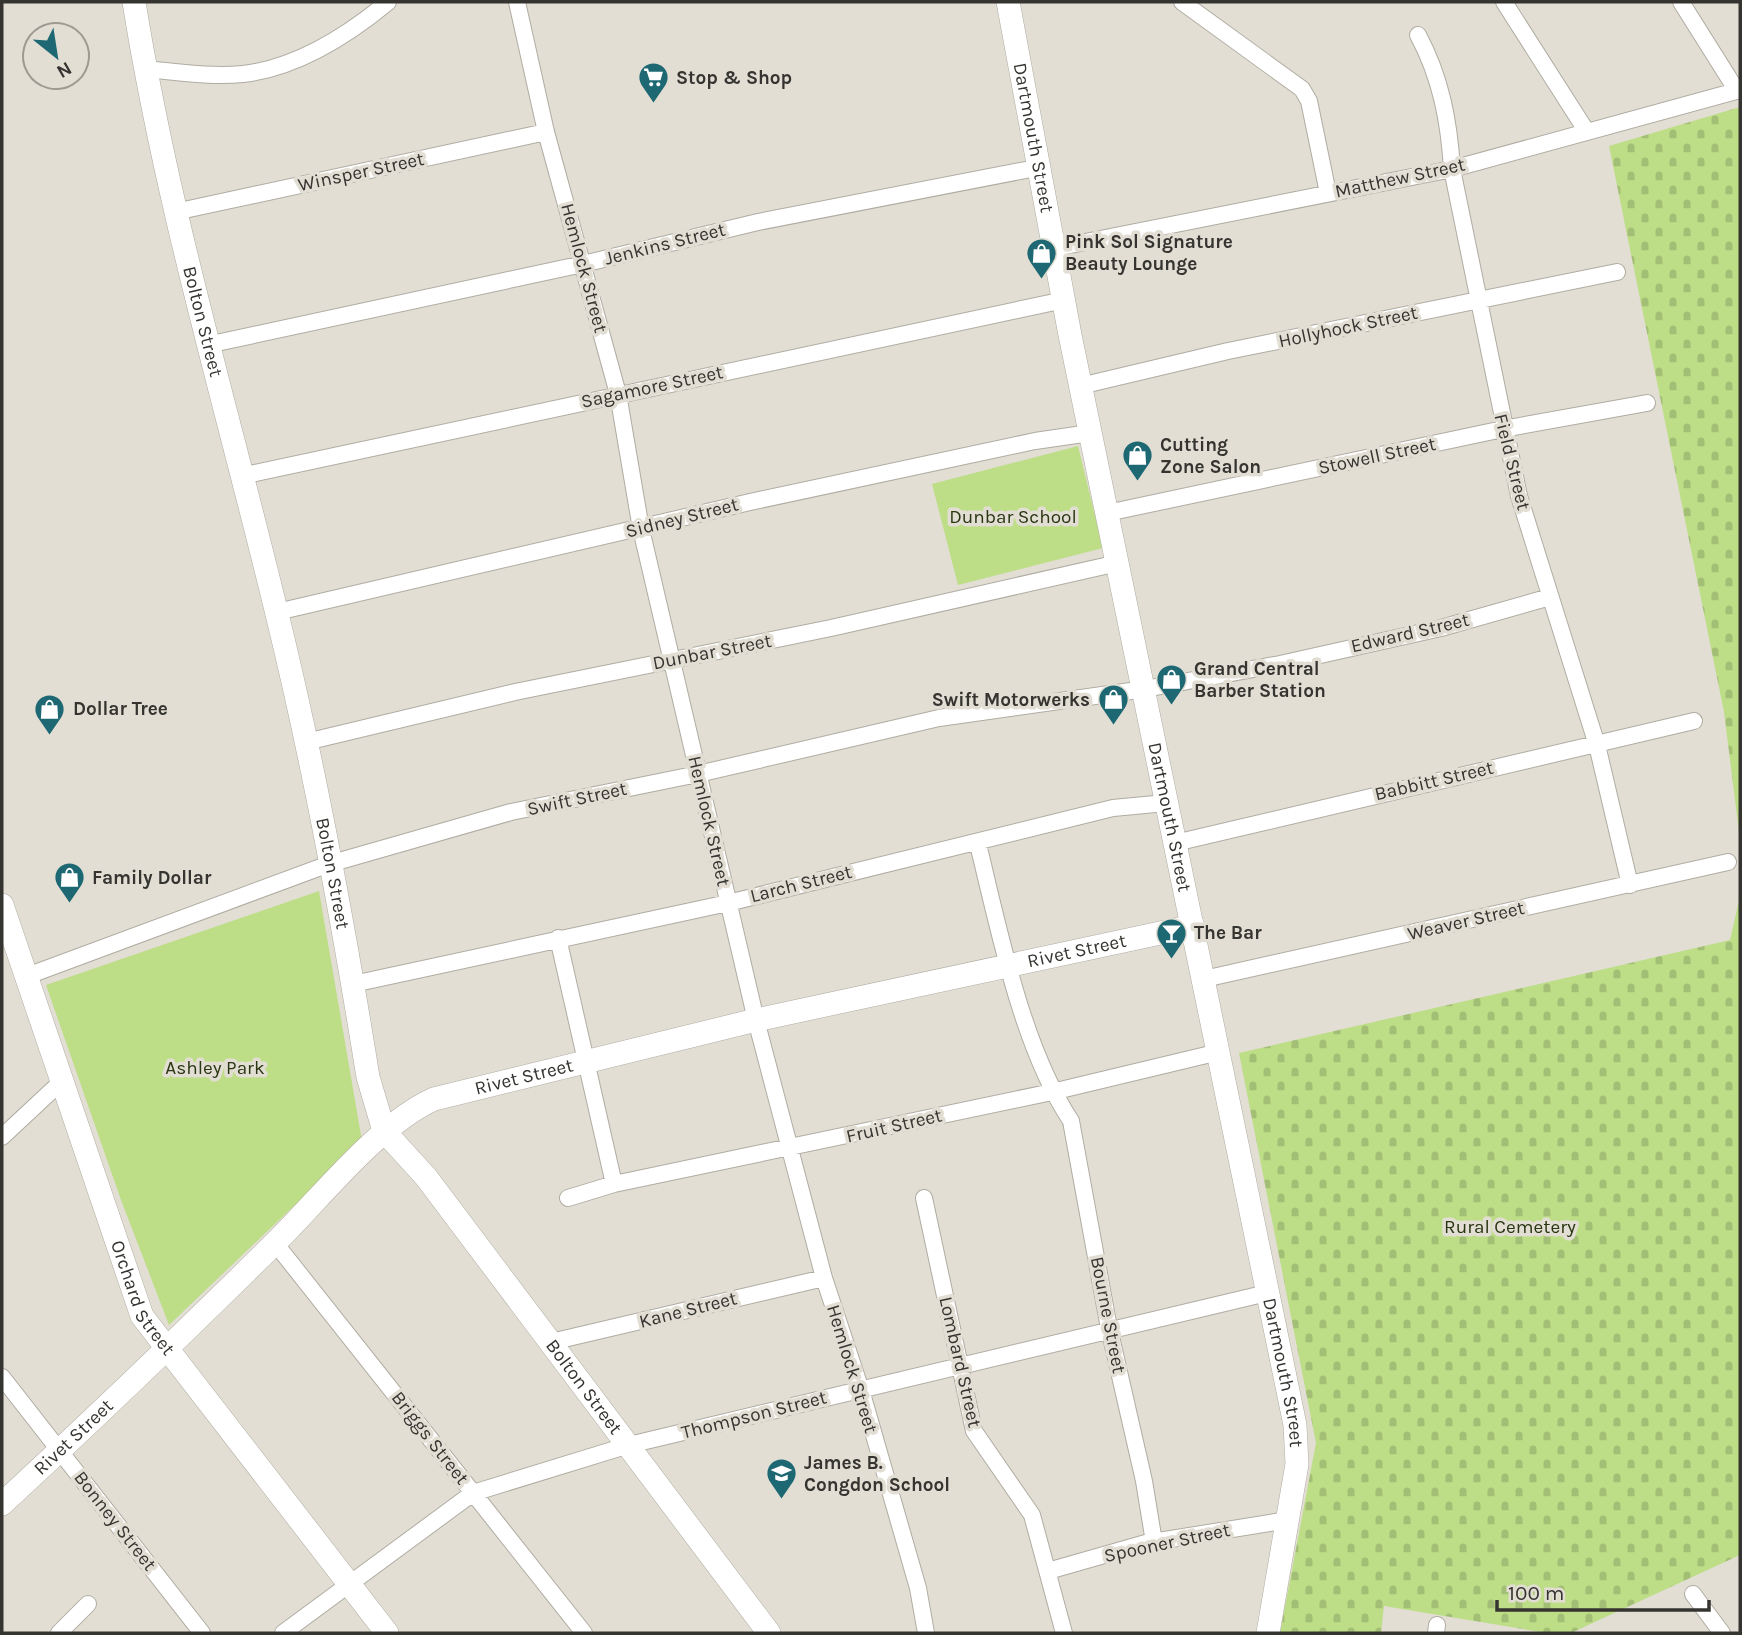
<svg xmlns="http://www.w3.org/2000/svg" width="1742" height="1635" font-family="Karla,sans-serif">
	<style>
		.cemetery { fill: url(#cemetery-stones) }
		.park { fill: #bdde87 }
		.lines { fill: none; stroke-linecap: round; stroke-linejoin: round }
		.street-casing { stroke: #b0aca2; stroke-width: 18 }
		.secondary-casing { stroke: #b0aca2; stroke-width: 24 }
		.street { stroke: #fff; stroke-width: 16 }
		.secondary { stroke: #fff; stroke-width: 23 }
		.labels { text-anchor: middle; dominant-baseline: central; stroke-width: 7; stroke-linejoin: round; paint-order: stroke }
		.poi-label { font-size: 19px; font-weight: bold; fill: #353430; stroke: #e2ded4; text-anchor: start }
		.street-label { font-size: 19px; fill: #353430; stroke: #e2ded4 }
		.park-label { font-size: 19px; fill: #293612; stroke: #e2ded4 }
	</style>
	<defs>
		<pattern id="cemetery-stones" width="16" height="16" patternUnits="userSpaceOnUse" patternTransform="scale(1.75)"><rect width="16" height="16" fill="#bdde87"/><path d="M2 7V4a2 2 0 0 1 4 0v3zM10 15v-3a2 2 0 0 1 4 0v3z" fill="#a3bf75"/></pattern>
	</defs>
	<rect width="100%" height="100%" fill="#e2ded4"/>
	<path class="cemetery" d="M1740 107V840L1724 712 1609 146Z
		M1740 896V1555L1571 1633H1547L1384 1606 1381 1633H1280L1316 1443 1239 1053 1730 940Z"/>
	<path class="park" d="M1078 446 1103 548 958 585 932 484Z
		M319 891 362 1141 169 1325 121 1200 46 985Z"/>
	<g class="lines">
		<defs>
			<path id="street" d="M517 2 546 132 618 394 641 529 756 1020 824 1278 861 1390 918 1588 926 1633
				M1182 2 1302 89 1309 101 1328 193
				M1504 2 1587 132
				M1681 2 1737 91
				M1418 35C1441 78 1449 121 1452 169L1519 496 1597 745 1630 885
				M145 69C178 72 210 77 243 74 296 68 348 35 388 2
				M175 212 546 132
				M1055 248 1452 169 1740 90
				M207 345 583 264 758 222 1041 167
				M1080 386 1228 351 1617 272
				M241 476 1064 300
				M1107 513 1503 429 1647 403
				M277 612 750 502 1035 441 1090 433
				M306 742 515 692 831 628 1118 563
				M1175 843 1694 721
				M978 844C999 930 1022 1047 1071 1121L1109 1328 1144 1481 1154 1542
				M558 938 614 1184
				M27 976 329 864 511 812 698 774 939 718 1145 689 1280 664 1441 628 1550 597
				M1204 979 1728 862
				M353 984 728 903 1113 808 1166 803
				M2 1137 62 1081
				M568 1198 614 1184 1052 1092 1219 1052
				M924 1198 974 1431 1032 1515 1064 1633
				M275 1243 584 1633
				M551 1342 824 1278
				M2 1377 202 1633
				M1048 1571 1146 1543 1288 1520
				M1693 1594 1722 1633
				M59 1633 88 1604
				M283 1633 473 1493 629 1445 1267 1293
				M1436 1633 1437 1625"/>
			<g id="secondary">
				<path id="s1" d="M134 2C167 208 227 408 276 610 314 764 343 921 368 1077L384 1131 426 1177 769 1633"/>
				<path id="s2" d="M1008 2 1070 335 1295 1425 1297 1464 1268 1633"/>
				<path id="s3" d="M2 905 142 1316 387 1633"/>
				<path id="s4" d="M2 1504C94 1419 185 1332 274 1244 319 1200 378 1124 434 1099L756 1020 1193 926"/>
			</g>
		</defs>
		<use href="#street" class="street-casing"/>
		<use href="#secondary" class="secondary-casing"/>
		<use href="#street" class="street"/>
		<use href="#secondary" class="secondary"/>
	</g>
	<defs>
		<symbol id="supermarket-pin" viewBox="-11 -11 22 30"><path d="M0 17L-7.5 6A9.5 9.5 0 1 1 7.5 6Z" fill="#1d6872" stroke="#e2ded4"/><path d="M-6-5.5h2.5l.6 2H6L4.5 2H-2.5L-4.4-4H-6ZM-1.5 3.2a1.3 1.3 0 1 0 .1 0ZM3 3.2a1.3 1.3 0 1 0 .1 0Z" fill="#fff"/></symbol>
		<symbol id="shop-pin" viewBox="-11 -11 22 30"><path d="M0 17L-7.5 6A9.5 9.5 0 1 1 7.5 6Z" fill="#1d6872" stroke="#e2ded4"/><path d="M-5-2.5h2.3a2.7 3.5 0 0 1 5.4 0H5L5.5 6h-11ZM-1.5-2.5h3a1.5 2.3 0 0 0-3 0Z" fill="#fff"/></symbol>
		<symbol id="bar-pin" viewBox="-11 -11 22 30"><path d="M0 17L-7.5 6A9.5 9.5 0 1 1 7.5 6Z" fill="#1d6872" stroke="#e2ded4"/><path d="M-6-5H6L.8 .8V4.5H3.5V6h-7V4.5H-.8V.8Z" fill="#fff"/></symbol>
		<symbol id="school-pin" viewBox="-11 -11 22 30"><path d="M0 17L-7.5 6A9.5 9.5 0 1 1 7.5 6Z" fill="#1d6872" stroke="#e2ded4"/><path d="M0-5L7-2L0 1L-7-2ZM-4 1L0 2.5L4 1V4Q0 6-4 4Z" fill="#fff"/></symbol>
	</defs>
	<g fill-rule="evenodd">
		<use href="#supermarket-pin" x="636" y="60" width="35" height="47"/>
		<use href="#shop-pin" x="1024" y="236" width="35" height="47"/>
		<use href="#shop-pin" x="1120" y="438" width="35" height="47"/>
		<use href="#shop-pin" x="1154" y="662" width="35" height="47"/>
		<use href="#shop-pin" x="1096" y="682" width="35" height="47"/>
		<use href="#shop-pin" x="32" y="692" width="35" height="47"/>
		<use href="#shop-pin" x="52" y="860" width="35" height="47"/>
		<use href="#bar-pin" x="1154" y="916" width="35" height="47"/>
		<use href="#school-pin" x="764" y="1456" width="35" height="47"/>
	</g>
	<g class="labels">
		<g class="poi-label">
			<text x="676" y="78">Stop &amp; Shop</text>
			<text x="1065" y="242">Pink Sol Signature<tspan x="1065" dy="22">Beauty Lounge</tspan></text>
			<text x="1160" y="445">Cutting<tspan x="1160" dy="22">Zone Salon</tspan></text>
			<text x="1194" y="669">Grand Central<tspan x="1194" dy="22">Barber Station</tspan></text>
			<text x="1090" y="700" text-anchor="end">Swift Motorwerks</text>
			<text x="73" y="709">Dollar Tree</text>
			<text x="92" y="878">Family Dollar</text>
			<text x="1194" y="933">The Bar</text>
			<text x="804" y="1463">James B.<tspan x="804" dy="22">Congdon School</tspan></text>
		</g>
		<g class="street-label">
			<text stroke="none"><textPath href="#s2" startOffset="138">Dartmouth Street</textPath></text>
			<text transform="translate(361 172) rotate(-12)">Winsper Street</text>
			<text transform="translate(1400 178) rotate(-12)">Matthew Street</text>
			<text transform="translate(665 244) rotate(-14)">Jenkins Street</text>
			<text transform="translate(584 268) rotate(75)">Hemlock Street</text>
			<text stroke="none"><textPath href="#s1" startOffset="327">Bolton Street</textPath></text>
			<text transform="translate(1348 327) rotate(-12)">Hollyhock Street</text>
			<text transform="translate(652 387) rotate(-12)">Sagamore Street</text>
			<text transform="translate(1377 456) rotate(-12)">Stowell Street</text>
			<text transform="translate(1512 462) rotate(76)">Field Street</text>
			<text transform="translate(682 518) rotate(-14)">Sidney Street</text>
			<text transform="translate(1410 633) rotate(-13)">Edward Street</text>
			<text transform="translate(712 652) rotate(-11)">Dunbar Street</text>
			<text transform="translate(1434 781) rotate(-13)">Babbitt Street</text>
			<text transform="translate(577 799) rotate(-12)">Swift Street</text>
			<text stroke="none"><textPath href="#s2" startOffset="831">Dartmouth Street</textPath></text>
			<text transform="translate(709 821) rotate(77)">Hemlock Street</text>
			<text stroke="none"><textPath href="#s1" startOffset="894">Bolton Street</textPath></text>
			<text transform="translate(801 884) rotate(-14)">Larch Street</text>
			<text transform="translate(1466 921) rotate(-13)">Weaver Street</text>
			<text stroke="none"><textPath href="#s4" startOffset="1253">Rivet Street</textPath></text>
			<text stroke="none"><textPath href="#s4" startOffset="686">Rivet Street</textPath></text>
			<text transform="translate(894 1126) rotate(-13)">Fruit Street</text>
			<text stroke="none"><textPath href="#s3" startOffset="418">Orchard Street</textPath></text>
			<text transform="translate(688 1310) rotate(-14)">Kane Street</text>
			<text transform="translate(1108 1315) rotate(79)">Bourne Street</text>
			<text transform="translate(960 1362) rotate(77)">Lombard Street</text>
			<text transform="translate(852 1369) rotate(73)">Hemlock Street</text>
			<text stroke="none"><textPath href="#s2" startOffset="1398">Dartmouth Street</textPath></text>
			<text stroke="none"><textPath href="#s1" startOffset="1482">Bolton Street</textPath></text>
			<text transform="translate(754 1415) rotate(-14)">Thompson Street</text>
			<text stroke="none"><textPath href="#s4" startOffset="98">Rivet Street</textPath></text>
			<text transform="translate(430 1438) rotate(52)">Briggs Street</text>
			<text transform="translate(115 1521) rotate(52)">Bonney Street</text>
			<text transform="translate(1167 1543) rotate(-12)">Spooner Street</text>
		</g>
		<g class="park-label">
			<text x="1013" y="517">Dunbar School</text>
			<text x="215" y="1068">Ashley Park</text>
			<text x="1510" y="1227">Rural Cemetery</text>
		</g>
	</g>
	<rect width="1742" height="1635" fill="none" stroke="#353430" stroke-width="7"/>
	<g transform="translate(56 56) rotate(150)"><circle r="33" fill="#e2ded4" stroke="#9d9a92" stroke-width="2"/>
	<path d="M0-5L12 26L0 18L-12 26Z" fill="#1d6872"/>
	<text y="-10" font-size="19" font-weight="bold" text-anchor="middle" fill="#353430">N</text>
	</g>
	<path d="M1497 1600v10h212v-10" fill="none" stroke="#353430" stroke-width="3.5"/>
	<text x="1508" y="1600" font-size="21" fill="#353430" stroke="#e2ded4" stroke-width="5" paint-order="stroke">100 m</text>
</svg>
